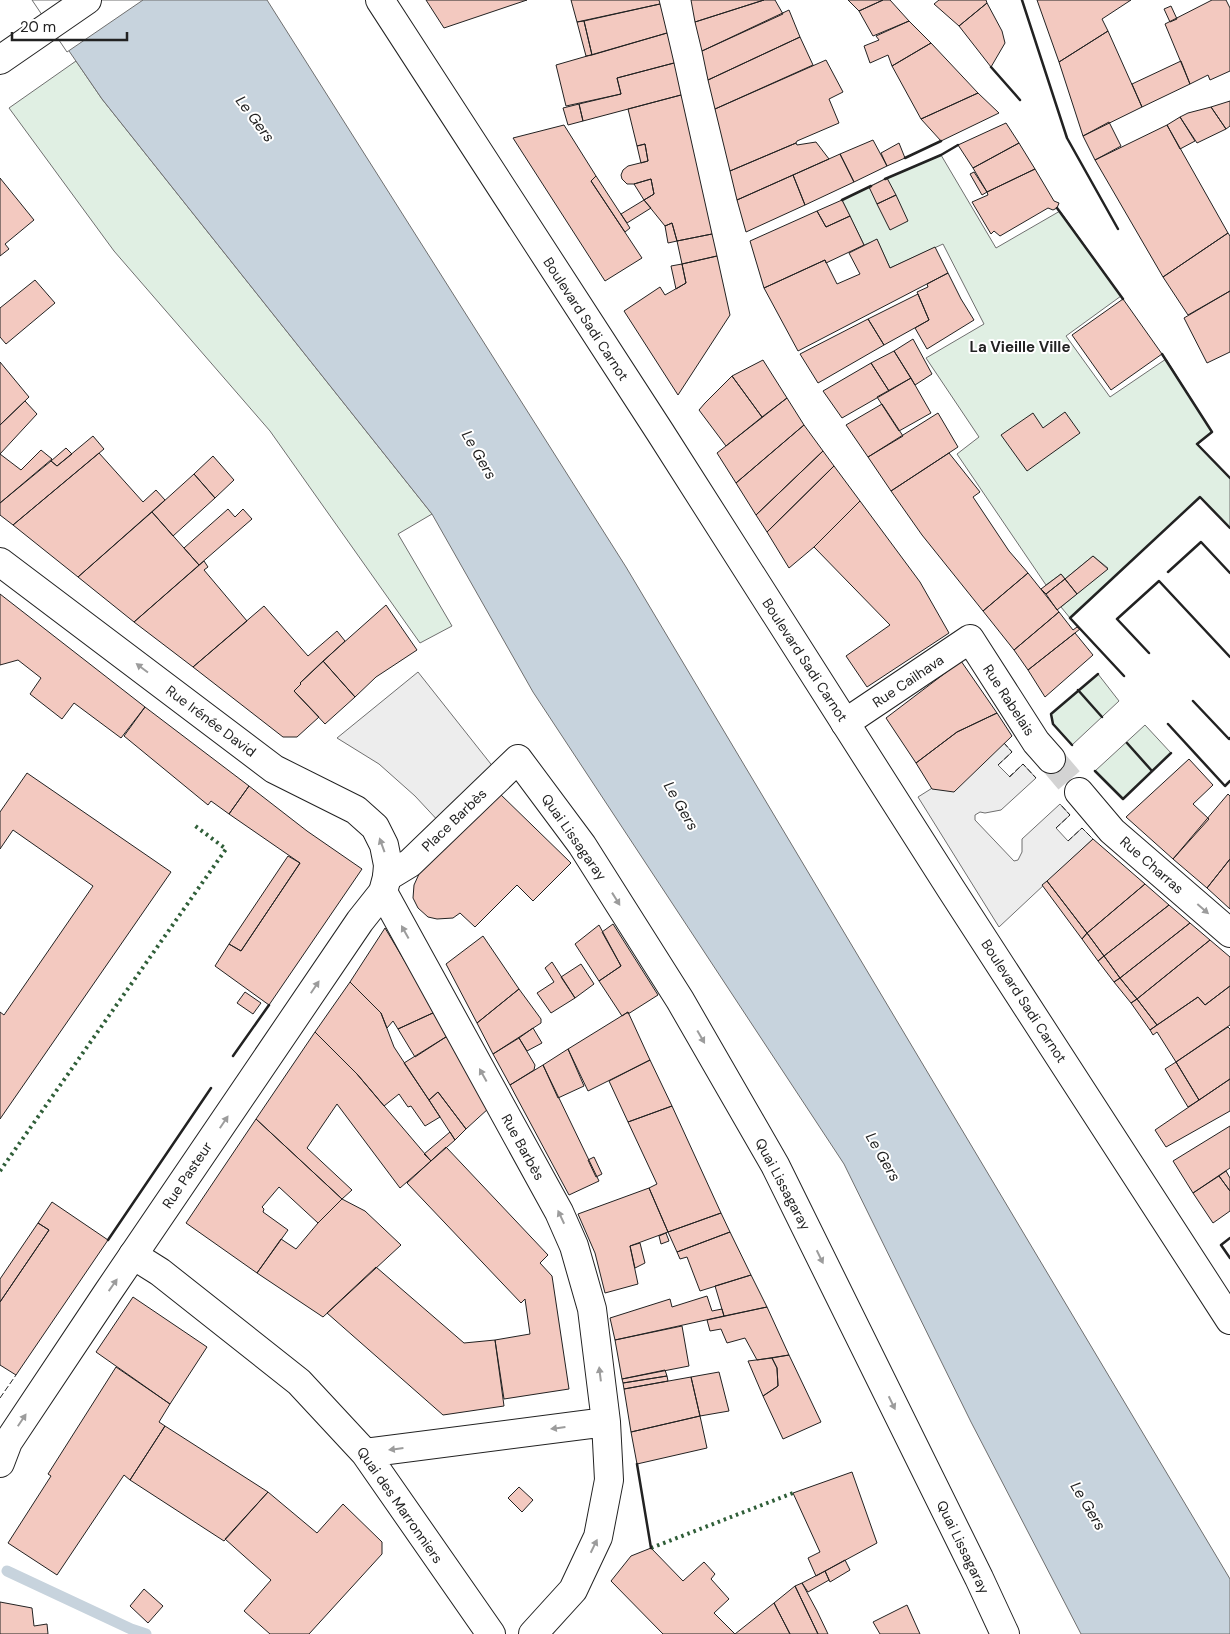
<svg xmlns="http://www.w3.org/2000/svg" width="1230" height="1634" font-family="'DM Sans',sans-serif">
	<style>
		.green { fill: #e0efe3; stroke: #6f6f6f }
		.parking { fill: #ededed; stroke: #6f6f6f }
		.water { fill: #c7d3dd; stroke: #6f6f6f }
		.pier { fill: #fff; stroke: #6f6f6f }
		.lines { fill: none; stroke-linecap: round; stroke-linejoin: round }
		.stream { stroke: #c7d3dd; stroke-width: 11 }
		.building { fill: #f3c9c0; stroke: #222 }
		.minor-tunnel { stroke: #d3d3d3; stroke-width: 28; stroke-dasharray: 28 14; stroke-linecap: butt }
		.minor-casing { stroke: #222; stroke-width: 30 }
		.major-casing { stroke: #222; stroke-width: 30 }
		.minor { stroke: #fff; stroke-width: 28 }
		.major { stroke: #fff; stroke-width: 28 }
		.hedge { stroke: #2f5e38; stroke-width: 4; stroke-dasharray: 2.5 4; stroke-linecap: butt }
		.fence { stroke: #222; stroke-width: 1; stroke-dasharray: 6 2.5; stroke-linecap: butt }
		.wall { stroke: #222; stroke-width: 2.5 }
		.oneway { fill: #9c9c9c }
		.labels { text-anchor: middle; dominant-baseline: central; stroke-width: 4; stroke-linejoin: round; paint-order: stroke }
		.street-label { font-size: 14px; fill: #222; stroke: #fff }
		.water-label { font-size: 15px; font-style: italic; fill: #222; stroke: #fff }
		.neighbourhood-label { font-size: 15px; font-weight: bold; fill: #222; stroke: #fff }
	</style>
	<rect width="100%" height="100%" fill="#fff"/>
	<path class="green" d="M76 61 102 99 432 514 398 534 452 626 420 643 270 431 114 251 9 108Z
		M941 155 996 248 1060 211 1121 296 1066 336 1110 397 1166 359 1212 432 1197 445 1230 478V528L1200 497 1070 618 1061 607 1108 568 1093 556 1065 579 1061 574 1046 585 957 454 979 437 926 358 984 324 943 244 890 268 877 240 864 245 842 200 887 178Z
		M1098 674 1119 701 1072 745 1053 724 1051 714Z
		M1145 725 1171 753 1123 799 1095 771Z"/>
	<path class="parking" d="M418 672 494 768 442 825 415 796 379 764 337 738Z
		M1004 743 1012 752 998 765 1010 777 1023 764 1036 778 1001 810 985 813 980 812 975 815V820L1014 861 1018 860 1022 852V839L1060 804 1070 815 1056 828 1068 841 1082 828 1093 839 999 927 918 797Z"/>
	<path class="water" d="M34 0H267L626 567 1230 1579V1634H1081L971 1422 844 1164 533 692 432 514 102 99Z"/>
	<path class="pier" d="M32 0H143L67 52Z"/>
	<g class="lines">
		<path class="stream" d="M7 1571 131 1629 146 1634"/>
	</g>
	<path class="building" d="M426 0H527L444 28Z
		M571 0H659L660 4 577 22Z
		M691 0H764L695 22Z
		M764 0H775L783 14 702 51 695 22Z
		M848 0H883L859 11Z
		M883 0H890L909 21 873 36 859 11Z
		M939 0H986L987 3 959 26 934 4Z
		M1037 0H1131L1102 19 1108 31 1059 62Z
		M1212 0H1226L1230 8V71L1210 80 1208 75 1190 84 1165 24Z
		M987 3 1002 31 1005 43 991 67 959 26Z
		M660 4 667 33 592 55 584 21Z
		M1171 6 1177 19 1170 22 1164 9Z
		M789 10 800 37 708 80 702 51Z
		M584 21 592 55 586 56 577 22Z
		M909 21 931 43 892 66 888 55 870 63 864 46 879 40 876 36Z
		M1108 31 1142 107 1083 136 1059 62Z
		M667 33 674 63 617 78 621 94 566 106 556 65Z
		M800 37 813 65 715 109 708 80Z
		M931 43 978 93 921 119 892 66Z
		M826 60 843 92 829 99 839 123 797 141 796 143 730 171 715 109Z
		M1181 61 1190 84 1142 107 1132 84Z
		M674 63 681 95 583 121 579 104 621 94 617 78Z
		M978 93 999 113 941 141 921 119Z
		M681 95 712 234 677 241 672 223 665 226 644 200 654 194 651 179 634 184H627L622 179 621 175 623 170 628 166 648 161 645 144 637 146 628 109Z
		M1230 101V126L1226 129 1211 107Z
		M579 104 583 121 568 125 563 108Z
		M1211 107 1226 129 1197 143 1180 117 1188 113Z
		M1180 117 1195 141 1180 149 1167 125Z
		M1109 122 1121 146 1095 160 1083 136Z
		M1006 123 1019 143 973 168 958 145Z
		M564 125 596 176 591 181 642 258 605 281 513 138Z
		M1167 125 1228 233 1163 277 1095 160Z
		M873 140 887 166 854 182 840 154Z
		M816 142 829 159 737 200 730 171 796 143 797 145Z
		M899 143 905 158 887 166 881 153Z
		M1019 143 1035 169 987 192 973 168Z
		M645 144 648 161 641 163 637 146Z
		M840 154 854 182 805 205 793 175Z
		M1035 169 1054 201 1059 203 1057 208 1053 210 1048 208 1000 236 994 231 991 234 972 202 988 195 987 192Z
		M974 172 987 192 982 195 970 174Z
		M793 175 805 205 746 232 737 200Z
		M596 176 630 228 625 232 591 181Z
		M0 178 34 220 5 244 9 249 0 256Z
		M887 178 896 195 877 204 869 187Z
		M651 179 654 194 644 200 634 184Z
		M896 195 908 221 890 230 877 204Z
		M644 200 651 208 627 223 621 214Z
		M842 200 850 216 826 227 817 211Z
		M817 211 826 227 850 216 864 245 826 263 825 260 764 288 750 241Z
		M672 223 677 241 668 243 665 226Z
		M1228 233 1230 236V291L1188 315 1163 277Z
		M712 234 717 256 682 264 677 241Z
		M877 239 890 268 935 247 948 273 798 351 764 288 825 260 837 284 860 274 849 253Z
		M717 256 730 315 678 395 624 311 660 287 665 295 686 283 682 264Z
		M682 264 686 283 676 289 671 266Z
		M948 273 961 299 974 320 927 349 915 328 929 320 917 292 928 287 927 284Z
		M35 280 55 303 6 344 0 337V308Z
		M1230 291V352L1207 363 1184 318Z
		M918 294 929 320 884 345 868 319Z
		M1123 299 1162 354 1111 390 1072 335Z
		M868 319 884 345 818 383 800 354Z
		M913 339 932 374 915 385 894 351Z
		M894 351 911 378 889 391 871 363Z
		M763 360 787 398 762 417 732 376Z
		M0 362 29 397 0 425Z
		M871 363 889 391 842 418 823 391Z
		M732 376 762 417 726 446 699 410 705 403Z
		M911 378 931 413 899 431 877 397Z
		M787 398 804 425 736 483 717 453Z
		M25 401 37 414 0 454V425Z
		M882 404 903 436 868 457 846 425Z
		M1065 412 1080 433 1027 471 1001 435 1033 413 1043 428Z
		M938 413 958 447 891 491 868 457Z
		M804 425 823 451 756 515 736 483Z
		M93 436 104 449 13 525 0 515V503L51 461 57 466Z
		M66 448 72 454 57 466 51 461Z
		M41 450 52 459 0 503V454L21 470Z
		M823 451 834 466 767 532 756 515Z
		M99 453 143 502 156 490 165 500 78 577 13 525Z
		M949 453 980 492 973 497 1009 551 1028 573 983 611 922 535 891 491Z
		M213 456 234 480 215 498 194 474Z
		M834 466 860 501 814 547 789 568 767 532Z
		M194 474 215 498 173 536 152 512Z
		M860 501 920 582 949 633 867 687 846 656 890 625 814 547Z
		M228 509 235 517 243 509 252 519 199 565 184 548Z
		M152 512 199 565 134 622 78 577Z
		M1093 556 1108 569 1077 594 1065 579Z
		M204 561 208 567 204 570 247 621 193 667 134 622Z
		M1028 573 1059 612 1014 650 983 611Z
		M1061 574 1065 579 1046 594 1041 589Z
		M1065 579 1077 594 1057 610 1046 594Z
		M0 594 145 707 121 738 74 703 62 719 30 694 41 678 18 660 0 665Z
		M386 605 417 650 376 677 355 697 323 661Z
		M264 606 308 656 337 631 345 641 300 683 301 684 294 691 319 717 297 737H283L193 667Z
		M1059 612 1073 630 1077 627 1080 629 1028 670 1014 650Z
		M1075 633 1093 655 1045 697 1028 670Z
		M323 661 355 697 325 724 294 691 301 684 300 683Z
		M961 661 997 713 957 732 916 763 886 718Z
		M145 707 249 786 229 814 211 801 208 805 124 736Z
		M997 713 1012 736 954 792 932 789 916 763 957 732Z
		M1189 759 1213 785 1193 804 1209 819 1173 859 1126 817Z
		M27 773 171 872 0 1119V1012L4 1015 93 886 13 830 0 849V812Z
		M249 786 307 831 362 869 269 1005 215 966 229 944 241 951 300 863 229 814Z
		M498 792 571 863 533 901 517 885 475 927 460 913 453 918 437 919 428 917 418 908 413 898 414 885 419 874Z
		M1228 794 1230 796V859L1207 888 1173 859Z
		M1093 839 1145 884 1087 933 1047 881Z
		M288 856 300 863 241 951 229 944Z
		M1230 859V909L1207 888Z
		M1047 881 1087 933 1082 939 1042 885Z
		M1145 884 1169 905 1104 956 1087 933Z
		M1169 905 1190 923 1120 978 1104 956Z
		M1190 923 1210 940 1137 999 1120 978Z
		M613 924 658 995 628 1014V1012L622 1016 599 981 621 966 602 932Z
		M599 925 621 966 599 981 575 944Z
		M385 928 435 1012 398 1029 393 1021 387 1028 381 1013 350 982Z
		M1087 933 1104 956 1098 961 1082 939Z
		M483 936 519 989 477 1023 446 964Z
		M1210 940 1230 957V986L1205 1005 1198 997 1157 1025 1137 999Z
		M1104 956 1120 978 1114 982 1098 961Z
		M552 962 575 998 551 1013 537 993 554 982 545 968Z
		M581 964 594 984 575 998 561 977Z
		M1120 978 1137 999 1131 1003 1114 982Z
		M350 982 381 1013 394 1047 440 1117 425 1126 411 1106 408 1107 399 1094 384 1106 357 1074 315 1032Z
		M1230 986V1025L1176 1062 1157 1032 1153 1035 1150 1030 1198 997 1205 1005Z
		M519 989 541 1019V1023L493 1054 477 1023Z
		M245 992 261 1003 253 1014 237 1003Z
		M1137 999 1157 1025 1150 1030 1131 1003Z
		M435 1012 449 1035 415 1057 398 1029Z
		M628 1012 650 1060 588 1091 568 1049Z
		M1228 1027 1230 1029V1079L1199 1100 1176 1062Z
		M533 1028 542 1043 527 1051 519 1038Z
		M315 1032 357 1074 431 1161 400 1188 337 1104 307 1148 352 1190 342 1199 256 1119Z
		M449 1035 489 1108 466 1129 438 1092 429 1100 404 1063Z
		M519 1038 535 1065 534 1070 510 1085 493 1054Z
		M568 1049 584 1086 558 1098 543 1065Z
		M650 1060 672 1106 628 1122 609 1081Z
		M1176 1062 1199 1100 1188 1107 1165 1069Z
		M543 1065 599 1181 569 1195 510 1085Z
		M1230 1079V1111L1166 1147 1155 1130Z
		M438 1092 466 1129 455 1140 429 1100Z
		M672 1106 721 1213 668 1232 649 1188 657 1184 628 1122Z
		M256 1119 342 1199 318 1223 279 1187 262 1207 264 1209 263 1212 288 1230 257 1273 186 1223Z
		M1230 1126V1168L1193 1193 1173 1161Z
		M450 1132 455 1140 431 1161 424 1154Z
		M446 1147 548 1255 540 1263 552 1276 569 1389 504 1399 495 1340 530 1334 525 1299 521 1303 407 1183Z
		M594 1157 602 1174 596 1177 588 1160Z
		M1226 1171 1230 1178V1191L1219 1176Z
		M1219 1176 1230 1191V1211L1213 1223 1193 1193Z
		M649 1188 668 1232 630 1246 638 1284 605 1293 595 1253 578 1214Z
		M342 1199 365 1211 401 1245 323 1317 257 1273 281 1239 296 1249 318 1223Z
		M52 1202 108 1240 16 1375 0 1365V1302L49 1230 38 1223Z
		M721 1213 730 1232 677 1252 668 1232Z
		M38 1223 49 1230 0 1302V1279Z
		M730 1232 751 1275 700 1291 687 1257 680 1259 677 1252Z
		M666 1233 669 1241 661 1244 659 1236Z
		M640 1243 645 1263 635 1268 630 1246Z
		M376 1267 464 1343 495 1340 504 1406 443 1415 327 1313Z
		M751 1275 767 1307 724 1316 715 1286Z
		M707 1296 712 1311 722 1309 724 1316 615 1340 610 1318 670 1299 672 1307Z
		M133 1297 207 1347 170 1404 96 1352Z
		M767 1307 789 1355 757 1360 745 1338 727 1343 721 1329 710 1331 707 1320Z
		M682 1326 689 1366 622 1379 615 1340Z
		M789 1355 821 1422 783 1439 763 1396 778 1386 777 1368 772 1358Z
		M772 1358 777 1368 778 1386 763 1396 748 1361Z
		M116 1367 170 1404 159 1422 165 1426 130 1480 124 1475 57 1575 8 1543 51 1476 48 1474Z
		M665 1370 667 1376 623 1383 622 1379Z
		M719 1372 729 1411 700 1416 691 1377Z
		M667 1376 668 1381 624 1389 623 1383Z
		M691 1377 700 1416 631 1432 624 1389Z
		M700 1416 707 1448 637 1464 631 1432Z
		M165 1426 268 1492 224 1541 130 1480Z
		M852 1472 877 1543 816 1576 808 1558 820 1552 793 1493Z
		M519 1487 533 1500 522 1512 508 1498Z
		M268 1492 317 1533 343 1504 382 1542V1554L309 1634H270L244 1611 271 1580 225 1539Z
		M651 1548 683 1581 704 1562 715 1574 711 1579 729 1599 714 1613 735 1634 774 1603 790 1634H663L611 1581 631 1556Z
		M845 1560 850 1570 830 1582 825 1571Z
		M825 1571 829 1580 808 1592 802 1583Z
		M802 1583 817 1611 828 1634H818L795 1586Z
		M795 1586 818 1634H790L774 1603Z
		M144 1589 163 1606 148 1623 130 1606Z
		M0 1602 32 1608 34 1626 47 1624 48 1634H0Z
		M907 1605 920 1634H880L873 1622Z"/>
	<g class="lines">
		<path class="minor-tunnel" d="M1051 759 1079 792"/>
		<defs>
			<path id="minor" d="M845 723 970 639 1036 742 1051 759
				M1079 792 1112 831 1230 933
				M387 877 410 863 518 759 582 845 680 1000 775 1165 979 1578 1005 1634
				M383 892 559 1212 574 1246 592 1309 606 1422 609 1480 598 1537 573 1590 533 1634
				M133 1255 160 1272 299 1382 365 1453 491 1634
				M365 1453 606 1422"/>
			<path id="major" d="M380 0 660 432 951 889 1230 1320
				M0 60 87 0
				M0 562 274 769 356 810 375 827 384 845 388 865 387 877 383 892 360 921 108 1292 8 1442 0 1463"/>
		</defs>
		<use href="#minor" class="minor-casing"/>
		<use href="#major" class="major-casing"/>
		<use href="#minor" class="minor"/>
		<use href="#major" class="major"/>
		<path class="hedge" d="M0 1171 226 849 194 825
			M651 1548 793 1493"/>
		<path class="fence" d="M998 765 1012 752 1004 743
			M1009 777 1023 764 1036 778
			M1056 828 1070 815 1060 804
			M1068 841 1082 828 1093 839
			M0 1398 16 1375"/>
		<path class="wall" d="M1022 0 1067 138 1118 229
			M991 67 1020 100
			M905 158 941 141
			M885 179 941 155 958 145
			M842 200 871 186
			M1057 208 1123 299
			M1162 354 1212 432 1197 444 1230 478
			M1168 572 1201 542 1230 573
			M1149 653 1117 619 1159 581 1230 657
			M1124 676 1070 618 1200 497 1230 528
			M1078 690 1102 717
			M1193 701 1229 739 1230 738
			M1168 724 1225 786 1230 781
			M1127 743 1152 771
			M1072 745 1053 724 1051 714 1098 674
			M1095 771 1123 799 1171 753
			M233 1056 269 1005
			M1230 1238 1221 1245 1230 1258
			M108 1240 211 1088
			M637 1464 651 1548"/>
	</g>
	<defs><path id="oneway-solid" d="M-6-.8H1V-3.2L6.5 0L1 3.2V.8H-6Z" transform="scale(1.25)"/></defs>
	<g class="oneway">
		<use href="#oneway-solid" transform="translate(142 668) rotate(-143)"/>
		<use href="#oneway-solid" transform="translate(382 845) rotate(-110)"/>
		<use href="#oneway-solid" transform="translate(616 899) rotate(58)"/>
		<use href="#oneway-solid" transform="translate(1203 909) rotate(41)"/>
		<use href="#oneway-solid" transform="translate(405 932) rotate(-119)"/>
		<use href="#oneway-solid" transform="translate(315 987) rotate(-56)"/>
		<use href="#oneway-solid" transform="translate(701 1037) rotate(60)"/>
		<use href="#oneway-solid" transform="translate(483 1075) rotate(-119)"/>
		<use href="#oneway-solid" transform="translate(224 1122) rotate(-56)"/>
		<use href="#oneway-solid" transform="translate(561 1217) rotate(-115)"/>
		<use href="#oneway-solid" transform="translate(820 1257) rotate(64)"/>
		<use href="#oneway-solid" transform="translate(113 1285) rotate(-55)"/>
		<use href="#oneway-solid" transform="translate(600 1374) rotate(-97)"/>
		<use href="#oneway-solid" transform="translate(892 1403) rotate(64)"/>
		<use href="#oneway-solid" transform="translate(22 1420) rotate(-56)"/>
		<use href="#oneway-solid" transform="translate(558 1428) rotate(173)"/>
		<use href="#oneway-solid" transform="translate(396 1449) rotate(173)"/>
		<use href="#oneway-solid" transform="translate(594 1546) rotate(-64)"/>
	</g>
	<g class="labels">
		<g class="street-label">
			<text transform="translate(586 319) rotate(57)">Boulevard Sadi Carnot</text>
			<text transform="translate(805 660) rotate(57)">Boulevard Sadi Carnot</text>
			<text transform="translate(908 681) rotate(-34)">Rue Cailhava</text>
			<text transform="translate(1009 700) rotate(57)">Rue Rabelais</text>
			<text transform="translate(211 721) rotate(37)">Rue Irénée David</text>
			<text transform="translate(454 820) rotate(-44)">Place Barbès</text>
			<text transform="translate(574 837) rotate(55)">Quai Lissagaray</text>
			<text transform="translate(1152 865) rotate(41)">Rue Charras</text>
			<text transform="translate(1024 1001) rotate(57)">Boulevard Sadi Carnot</text>
			<text transform="translate(523 1147) rotate(61)">Rue Barbès</text>
			<text transform="translate(187 1175) rotate(-56)">Rue Pasteur</text>
			<text transform="translate(783 1184) rotate(62)">Quai Lissagaray</text>
			<text transform="translate(400 1505) rotate(55)">Quai des Marronniers</text>
			<text transform="translate(963 1547) rotate(64)">Quai Lissagaray</text>
		</g>
		<g class="water-label">
			<text transform="translate(255 119) rotate(53)">Le Gers</text>
			<text transform="translate(479 455) rotate(60)">Le Gers</text>
			<text transform="translate(681 806) rotate(60)">Le Gers</text>
			<text transform="translate(883 1157) rotate(60)">Le Gers</text>
			<text transform="translate(1088 1506) rotate(59)">Le Gers</text>
		</g>
		<g class="neighbourhood-label">
			<text x="1020" y="347">La Vieille Ville</text>
		</g>
	</g>
	<path d="M12 32v8h115v-8" fill="none" stroke="#222222" stroke-width="2.5"/>
	<text x="20" y="32" font-size="15" fill="#222222" stroke="#ffffff" stroke-width="4" paint-order="stroke">20 m</text>
</svg>
